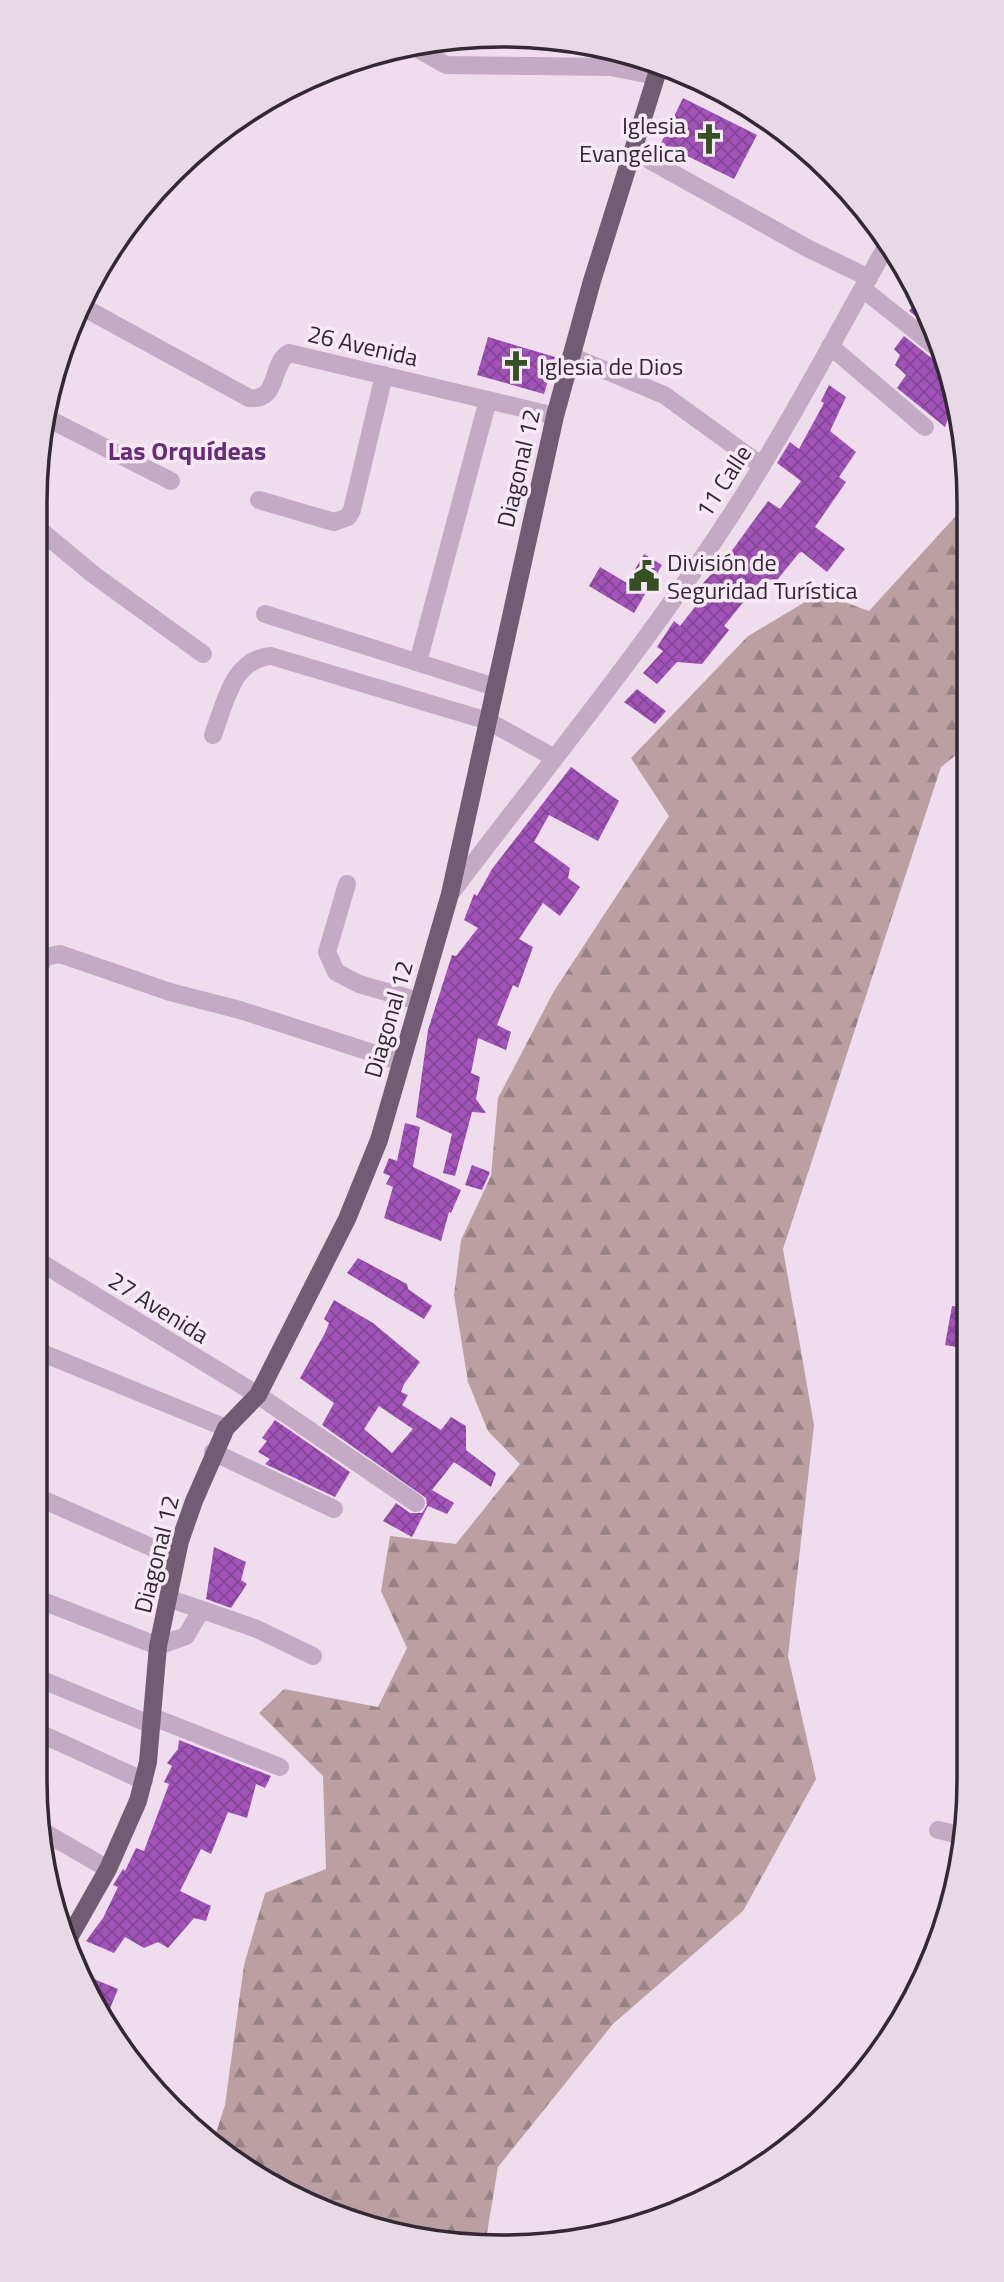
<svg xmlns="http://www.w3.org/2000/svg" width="1004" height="2282" font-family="'Titillium Web',sans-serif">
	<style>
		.forest { fill: url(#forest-firs) }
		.building { fill: url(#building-cross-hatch); fill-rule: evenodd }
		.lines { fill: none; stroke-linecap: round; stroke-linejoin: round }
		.minor { stroke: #c5aac5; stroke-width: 18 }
		.major { stroke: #715c74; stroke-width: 18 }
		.labels { text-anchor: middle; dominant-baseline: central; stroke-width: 7; stroke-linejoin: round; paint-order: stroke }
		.poi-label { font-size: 24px; fill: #322934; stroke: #f7e9f6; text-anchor: start }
		.street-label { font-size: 24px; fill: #322934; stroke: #f7e9f6 }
		.neighbourhood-label { font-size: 26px; font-weight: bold; fill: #682c79; stroke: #f7e9f6 }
		.rim { fill: none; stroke: #322934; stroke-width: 3.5 }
	</style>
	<defs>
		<pattern id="forest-firs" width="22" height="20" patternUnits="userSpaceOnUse" patternTransform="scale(1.75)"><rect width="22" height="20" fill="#bc9fa2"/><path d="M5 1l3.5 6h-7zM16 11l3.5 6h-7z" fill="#998285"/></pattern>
		<pattern id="building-cross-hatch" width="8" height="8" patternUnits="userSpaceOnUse" patternTransform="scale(1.75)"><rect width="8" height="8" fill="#a153b7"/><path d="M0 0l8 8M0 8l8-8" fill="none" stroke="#844596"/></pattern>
	</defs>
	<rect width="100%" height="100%" fill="#efddee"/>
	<path class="forest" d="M965 506 966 747 941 767 783 1249 814 1425 788 1656 816 1779 743 1911 613 2024 498 2167 485 2245 411 2238 269 2185 214 2139 225 2105 244 1965 265 1893 326 1869 323 1776 259 1713 284 1689 378 1707 407 1648 381 1591 390 1536 456 1544 520 1464 488 1431 468 1382 454 1295 461 1240 491 1176 498 1098 554 991 669 816 631 758 748 636 820 593 869 611Z"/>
	<path class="building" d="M683 98 757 135 734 179 661 143Z
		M919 299 933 323 931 328 909 311Z
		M904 336 934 360 944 362 959 418 948 419 945 427 897 388 906 375 895 365 900 355 894 349Z
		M488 337 555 357 544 394 477 375Z
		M829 385 846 397 830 431 856 452 839 477 846 482 815 527 845 549 827 572 802 552 799 553 777 580 762 579 724 626 729 630 702 664 677 662 657 684 643 673 663 651 657 647 674 621 680 626 702 598 694 593 728 556 768 501 780 509 801 481 777 463 790 442 799 449 824 403 821 401Z
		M644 554 662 565 634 613 589 586 600 567 627 583Z
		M637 689 666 711 655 724 624 702Z
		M571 767 619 801 598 841 549 815 534 842 570 868 568 878 580 887 560 916 543 903 519 939 533 947 518 988 513 985 497 1025 511 1032 506 1050 478 1038 471 1073 480 1077 476 1099 486 1113 472 1112 455 1176 443 1173 452 1134 416 1117 428 1030 452 955 456 956 478 928 464 920 474 894 477 896 492 869Z
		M405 1123 420 1127 413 1167 461 1190 451 1213 449 1212 441 1241 384 1218 393 1187 386 1184 390 1176 383 1173 389 1158 397 1161Z
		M472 1165 490 1172 482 1190 465 1185Z
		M358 1258 407 1284 408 1289 432 1306 424 1319 347 1273Z
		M334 1300 373 1323 420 1362 404 1384 401 1392 408 1395 402 1405 441 1430 451 1417 466 1426V1450L496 1473 491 1487 454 1462 432 1490 454 1503 447 1514 428 1506 412 1537 383 1521 396 1503 410 1513H422L427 1505 426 1498 322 1425 334 1403 300 1378 325 1333 329 1323 324 1319ZM379 1406 413 1429 392 1453 364 1429Z
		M952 1306 968 1308V1349L945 1345Z
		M275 1420 350 1472 335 1497 265 1464 270 1459 258 1452 267 1441 262 1438Z
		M214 1547 246 1562 241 1580 247 1584 231 1608 206 1599Z
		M179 1740 271 1776 265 1788 256 1784 247 1818 228 1812 211 1854 201 1849 180 1891 211 1906 206 1921 194 1918 168 1948 158 1942 144 1948 125 1937 114 1953 86 1941 103 1918 118 1887 113 1885 123 1869 125 1871 136 1848 144 1851 169 1784 164 1782 172 1766 167 1763 178 1749Z
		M79 1973 118 1989 104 2023 97 2013Z"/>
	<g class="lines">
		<path class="minor" d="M412 46 446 65 611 67 655 76
			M633 151 809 249 869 278
			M863 289 941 351
			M81 306 249 398C280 402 270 363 289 353L555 416
			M830 346 925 427
			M571 356 664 395 762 466
			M49 419 171 481
			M259 500 334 522 348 517 352 510 384 375
			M35 526 94 575 203 654
			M265 614 495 687
			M418 662 488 400
			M213 735C225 704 232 659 271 656L488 721 553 757
			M347 884 327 952 336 972 359 984 418 1001
			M450 894C544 770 644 649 729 518 786 431 834 338 886 247
			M35 974 45 957 60 954 170 992 240 1010 401 1062
			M35 1259 258 1395 416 1503
			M35 1350 226 1428
			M213 1452 334 1509
			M35 1496 176 1558
			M35 1598 158 1646 186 1636 199 1614 197 1608 257 1629 313 1656
			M170 1599 197 1608
			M35 1677 152 1725
			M153 1717 280 1767
			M35 1731 144 1781
			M938 1830 960 1835
			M44 1832 108 1869"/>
		<path class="major" d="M66 1943 108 1869 138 1801 148 1762 158 1646 180 1541 194 1501 226 1428 258 1395 347 1219 379 1140 450 894 555 416 592 281 660 64"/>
	</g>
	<defs>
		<symbol id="church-bare" viewBox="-9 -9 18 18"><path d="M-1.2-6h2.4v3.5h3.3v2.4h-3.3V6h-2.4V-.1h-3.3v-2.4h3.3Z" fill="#355023" stroke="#f7e9f6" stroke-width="2.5" paint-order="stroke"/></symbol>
		<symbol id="civic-bare" viewBox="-9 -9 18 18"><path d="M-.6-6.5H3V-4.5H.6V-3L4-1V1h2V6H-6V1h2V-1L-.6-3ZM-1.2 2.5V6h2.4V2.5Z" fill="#355023" stroke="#f7e9f6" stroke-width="2.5" paint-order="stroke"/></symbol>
	</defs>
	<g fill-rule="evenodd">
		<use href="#church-bare" x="687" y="117" width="44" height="44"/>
		<use href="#church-bare" x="494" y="344" width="44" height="44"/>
		<use href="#civic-bare" x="622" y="554" width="44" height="44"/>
	</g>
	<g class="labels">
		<g class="poi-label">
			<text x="686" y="125" text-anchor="end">Iglesia<tspan x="686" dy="28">Evangélica</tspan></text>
			<text x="539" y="366">Iglesia de Dios</text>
			<text x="667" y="562">División de<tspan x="667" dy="28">Seguridad Turística</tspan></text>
		</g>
		<g class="street-label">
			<text transform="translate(363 345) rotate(13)">26 Avenida</text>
			<text transform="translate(518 468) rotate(-77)">Diagonal 12</text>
			<text transform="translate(723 481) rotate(-57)">11 Calle</text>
			<text transform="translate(388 1019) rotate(-74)">Diagonal 12</text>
			<text transform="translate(159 1307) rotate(32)">27 Avenida</text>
			<text transform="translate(156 1554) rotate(-76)">Diagonal 12</text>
		</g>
		<g class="neighbourhood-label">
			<text x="187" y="450">Las Orquídeas</text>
		</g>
	</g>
	<path d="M0 0H1004V2282H0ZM502 47H502A455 455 0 0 1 957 502V1780A455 455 0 0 1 502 2235H502A455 455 0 0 1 47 1780V502A455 455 0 0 1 502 47Z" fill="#e7dae6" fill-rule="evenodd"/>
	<path class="rim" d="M502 47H502A455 455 0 0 1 957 502V1780A455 455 0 0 1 502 2235H502A455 455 0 0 1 47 1780V502A455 455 0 0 1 502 47Z"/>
</svg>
